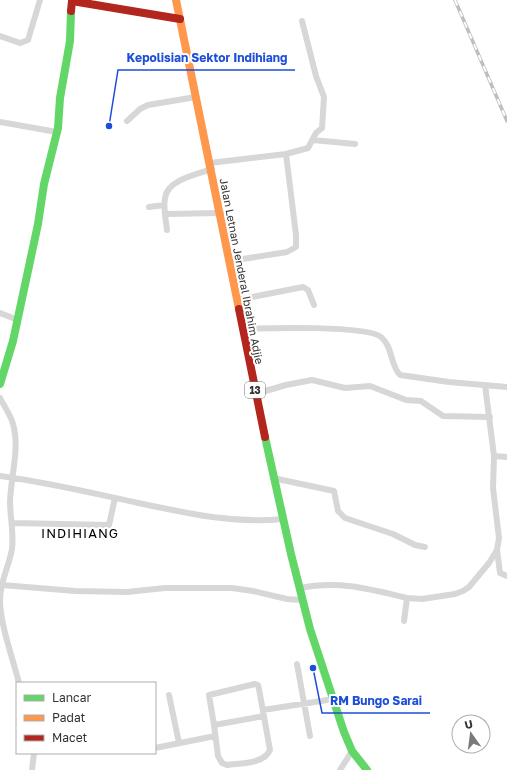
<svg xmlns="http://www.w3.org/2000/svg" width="507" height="770" font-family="'Golos Text',sans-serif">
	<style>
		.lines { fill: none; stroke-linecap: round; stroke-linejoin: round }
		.street { stroke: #d7d7d7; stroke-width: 6 }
		.fast { stroke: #63d668; stroke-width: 8 }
		.slow { stroke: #ff974d; stroke-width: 8 }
		.jam { stroke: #b3261e; stroke-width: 8 }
		.rail-casing { stroke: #bebebe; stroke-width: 3.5 }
		.rail { stroke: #fff; stroke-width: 2; stroke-dasharray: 6; stroke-linecap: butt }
		.labels { text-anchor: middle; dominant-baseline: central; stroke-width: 4; stroke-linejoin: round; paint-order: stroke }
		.shield { fill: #fff; stroke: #707070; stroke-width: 1 }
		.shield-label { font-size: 10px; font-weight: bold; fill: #333 }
		.street-label { font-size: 11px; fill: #333; stroke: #fff }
		.quarter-label { font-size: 13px; letter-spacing: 1px; fill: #000; stroke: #fff }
		.leader { fill: none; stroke: #1d4ed8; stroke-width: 1.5 }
		.callout-dot { fill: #1d4ed8; stroke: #fff; stroke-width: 1.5 }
		.callout-label { font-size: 12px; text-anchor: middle; font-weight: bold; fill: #1d4ed8; stroke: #fff; stroke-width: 4; stroke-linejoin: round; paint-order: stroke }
	</style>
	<rect width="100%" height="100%" fill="#fff"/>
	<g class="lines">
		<path class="street" d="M0 36 20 43 28 40 40 0
			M127 121 140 109 148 105 196 97
			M0 122 57 132
			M313 140 355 144
			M286 154 308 148 316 133 322 128 324 97 316 76 302 21
			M210 163 286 154 296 235V247L287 252 230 261
			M149 207 164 205
			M166 214 221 213
			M167 230C166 220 163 208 165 198 167 180 197 174 212 169
			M237 300 303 287 308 290 314 305
			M0 313 18 320
			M242 329C266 328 366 325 381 337 393 347 390 365 400 375L449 382 507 387
			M485 385 494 456 507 457
			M255 394 286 385 312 380 345 388 370 386 406 400 421 401 443 416 490 417
			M0 398C5 408 12 416 14 428 19 449 11 478 10 501 10 517 14 533 12 549 9 566 0 582 0 600 0 624 13 659 19 683
			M0 476C46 482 92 493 138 503 186 513 233 524 283 519
			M273 478 334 491 338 511 345 518 393 534 415 545 425 547
			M12 523 109 525 115 498
			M497 550 500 573 507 576
			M2 585 75 591 127 592 165 588H232L253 591 287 599 302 600
			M300 588C337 580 370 589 407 598
			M404 621 407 598 422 599 455 594 463 591 469 587 489 563 497 550 499 538 493 488 494 456
			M297 664 310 736
			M169 695 179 743
			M263 710 334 699
			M214 725 218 756 222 763 227 765C241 763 264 764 270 750L259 689 258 685 255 684 209 695 214 725 264 716
			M155 748 215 736
			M32 770 34 753
			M340 770 352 751"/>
		<path class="fast" d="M0 384 13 341 38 224 44 184 58 128 60 98 70 41 71 11
			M265 437 291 554 310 629 344 732 352 751 367 770"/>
		<path class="slow" d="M176 0 239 309"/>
		<path class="jam" d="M71 11 72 1 180 19
			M239 309 265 437"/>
		<defs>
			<path id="rail" d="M455 0 507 121"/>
		</defs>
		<use href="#rail" class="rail-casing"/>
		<use href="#rail" class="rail"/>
	</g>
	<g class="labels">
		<rect class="shield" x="245" y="382" width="20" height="16" rx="3"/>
		<g class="shield-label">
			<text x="255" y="390">13</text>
		</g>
		<g class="street-label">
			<text transform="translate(242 271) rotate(79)">Jalan Letnan Jenderal Ibrahim Adjie</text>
		</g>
		<g class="quarter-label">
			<text x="80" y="533">INDIHIANG</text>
		</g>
	</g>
	<path class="leader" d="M109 126L118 70H295M313 668L322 713H430"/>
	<g class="callout-dot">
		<circle cx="109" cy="126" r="4"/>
		<circle cx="313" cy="668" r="4"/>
	</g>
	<g class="callout-label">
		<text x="207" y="62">Kepolisian Sektor Indihiang</text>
		<text x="376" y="705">RM Bungo Sarai</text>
	</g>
	<rect x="16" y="682" width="140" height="72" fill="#ffffff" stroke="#adadad"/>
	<rect x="24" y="695" width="20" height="6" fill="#63d668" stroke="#adadad"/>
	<text x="52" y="702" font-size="12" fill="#333333">Lancar</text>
	<rect x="24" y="715" width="20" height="6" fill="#ff974d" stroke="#adadad"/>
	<text x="52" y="722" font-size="12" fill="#333333">Padat</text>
	<rect x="24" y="735" width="20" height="6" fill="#b3261e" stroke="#adadad"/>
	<text x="52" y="742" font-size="12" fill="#333333">Macet</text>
	<g transform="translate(471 734) rotate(346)"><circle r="19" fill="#ffffff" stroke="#adadad"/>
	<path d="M0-3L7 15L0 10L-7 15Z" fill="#7a7a7a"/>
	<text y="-6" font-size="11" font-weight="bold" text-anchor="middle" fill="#333333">U</text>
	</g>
</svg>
